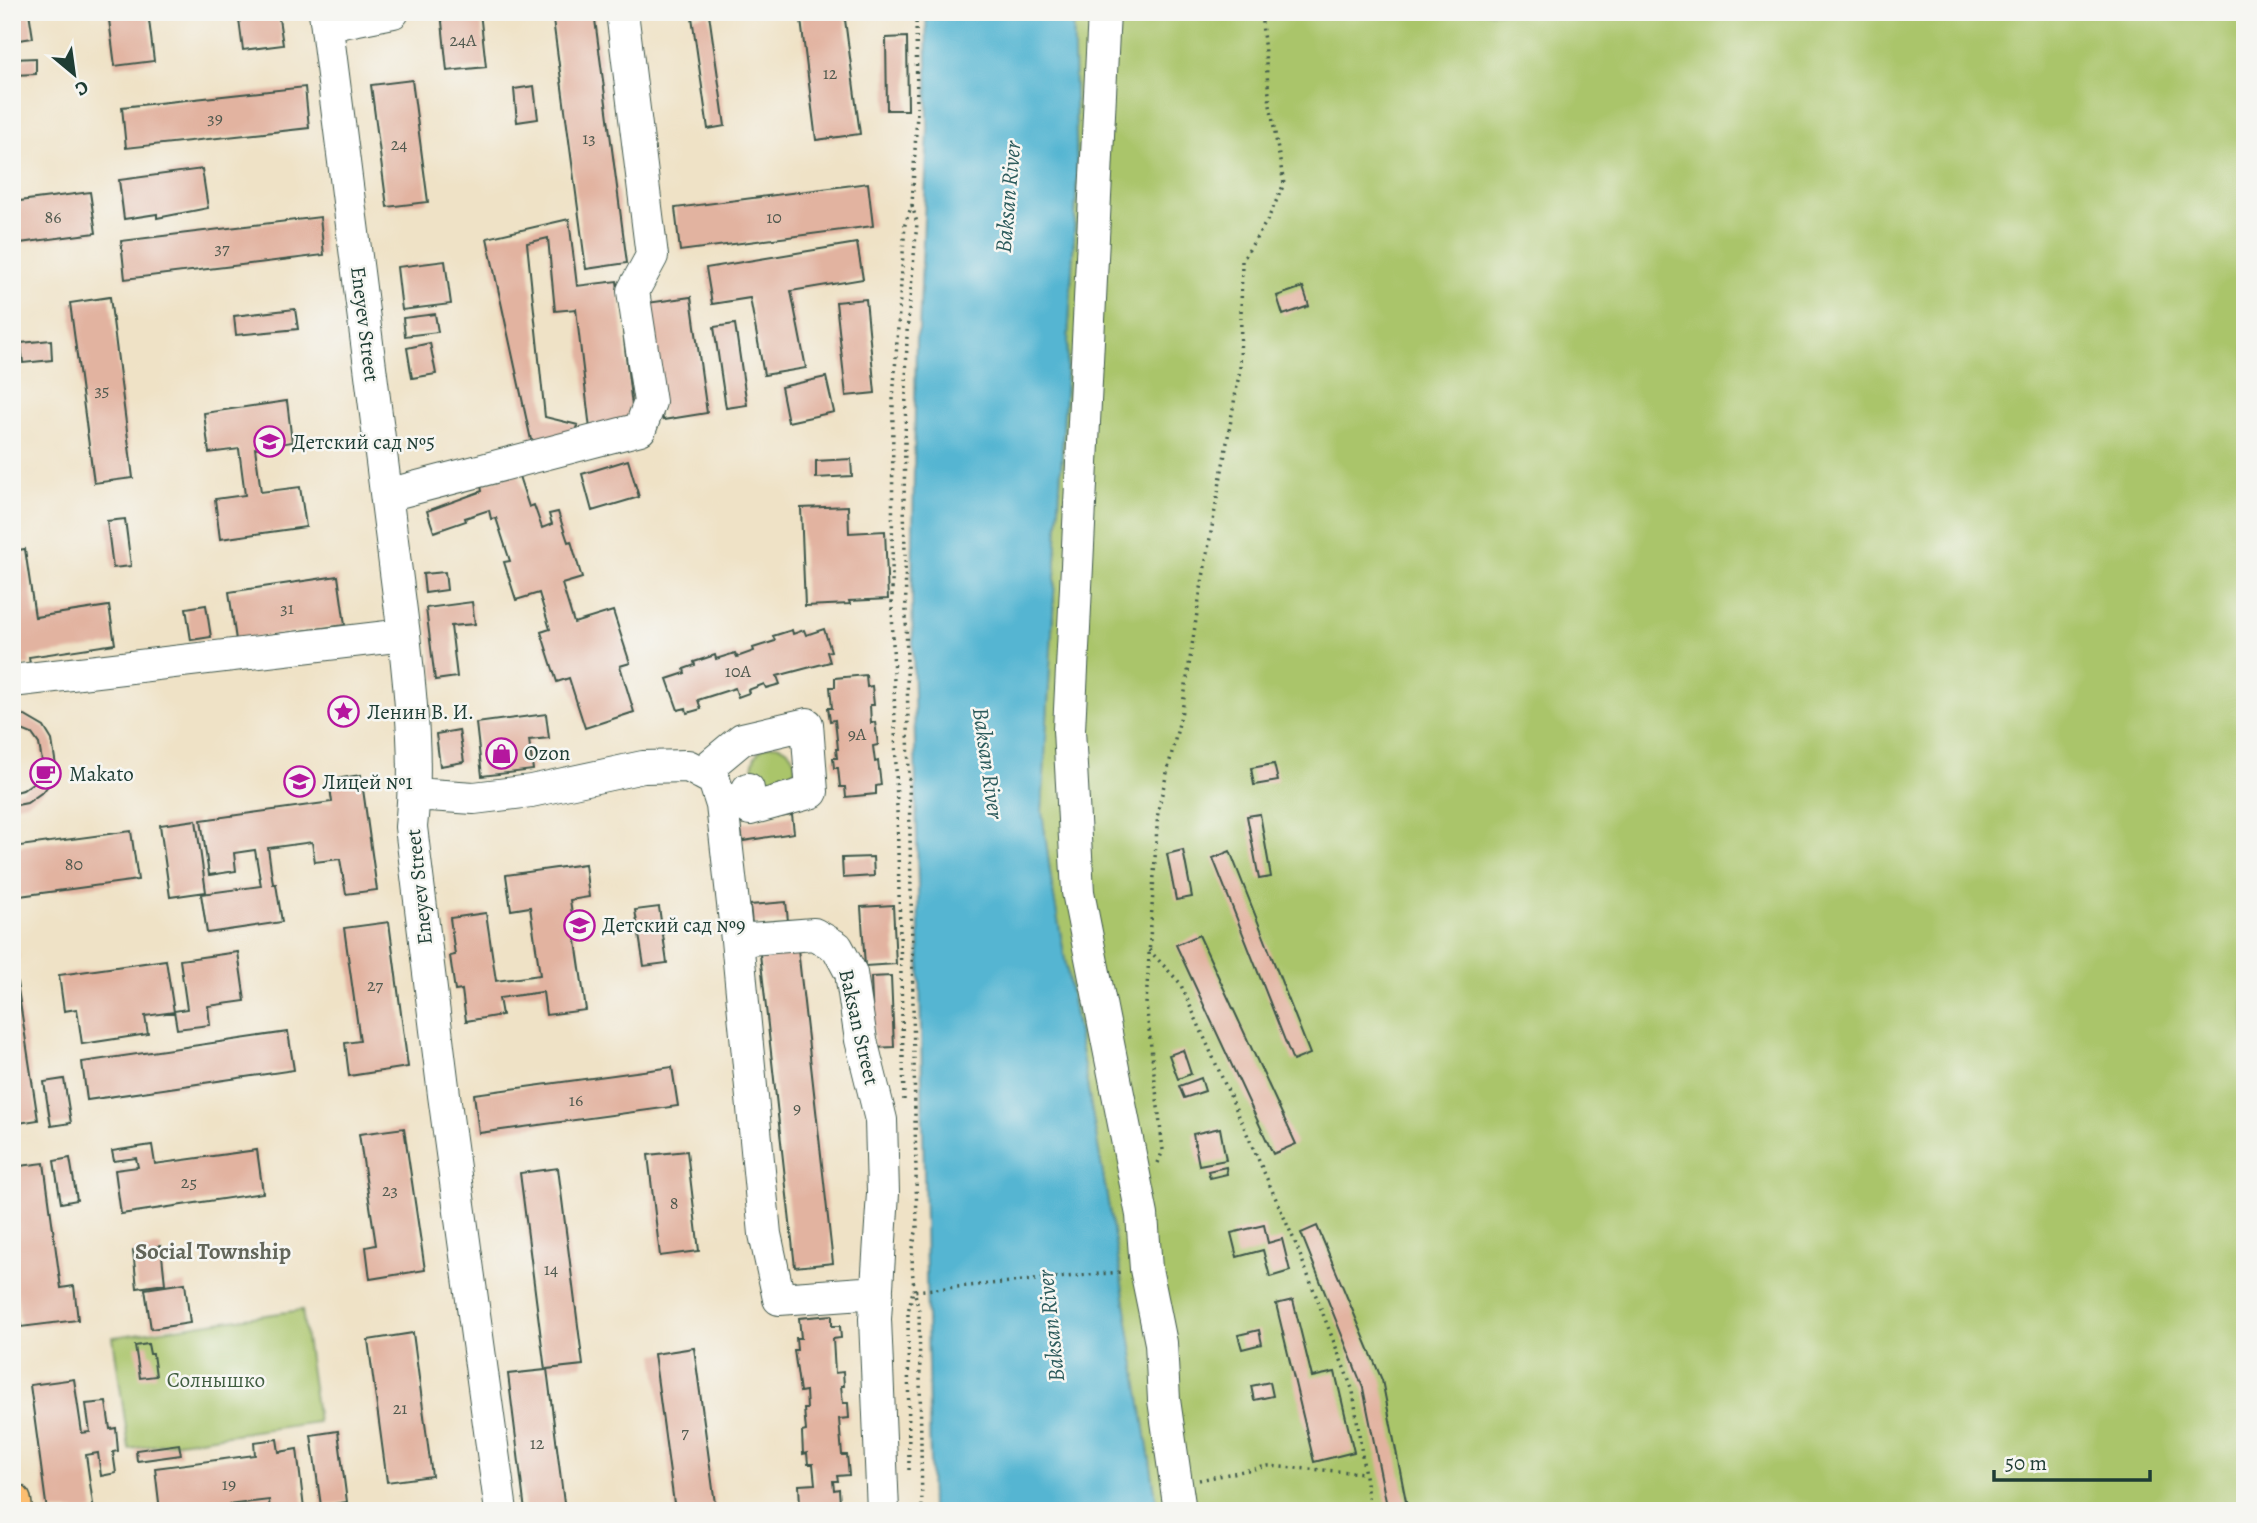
<svg xmlns="http://www.w3.org/2000/svg" width="2257" height="1523" font-family="Alegreya,serif">
	<style>
		.green { fill: #aac56b; stroke: #648150; stroke-width: 2 }
		.water { fill: #54b5d2; stroke: #3a7983; stroke-width: 2 }
		.building { fill: #e2b3a0 }
		.lines { fill: none; stroke-linecap: round; stroke-linejoin: round }
		.minor-casing { stroke: #3e564a; stroke-width: 34 }
		.major-casing { stroke: #3e564a; stroke-width: 41 }
		.path { stroke: #3e564a; stroke-width: 3.5; stroke-dasharray: 2 5; stroke-linecap: butt }
		.minor { stroke: #fff; stroke-width: 32 }
		.major { stroke: #fcbd6f; stroke-width: 38 }
		.labels { text-anchor: middle; dominant-baseline: central; stroke-width: 5; stroke-linejoin: round; paint-order: stroke }
		.number-label { font-size: 18px; fill: #505a4f }
		.street-label { font-size: 21px; fill: #1f3d34; stroke: #f6f6f2 }
		.poi-label { font-size: 21px; fill: #1f3d34; stroke: #f6f6f2; text-anchor: start }
		.park-label { font-size: 21px; fill: #425f42; stroke: #f6f6f2 }
		.water-label { font-size: 23px; font-style: italic; fill: #2c5b5c; stroke: #f6f6f2 }
		.neighbourhood-label { font-size: 23px; font-weight: bold; fill: #63665a; stroke: #f6f6f2 }
	</style>
	<rect width="100%" height="100%" fill="#f6f6f2"/>
	<filter id="ink" filterUnits="userSpaceOnUse"><feTurbulence type="fractalNoise" baseFrequency=".0143" numOctaves="2"/><feDisplacementMap in="SourceGraphic" scale="14" xChannelSelector="R" yChannelSelector="G"/><feConvolveMatrix kernelMatrix="1 2 1 2 8 2 1 2 1" color-interpolation-filters="sRGB"/></filter>
	<filter id="wash" filterUnits="userSpaceOnUse"><feTurbulence type="fractalNoise" baseFrequency=".00686" numOctaves="4" result="noise"/><feDisplacementMap in="SourceGraphic" scale="28" xChannelSelector="R" yChannelSelector="G"/><feGaussianBlur stdDeviation="1.57" result="paint"/><feColorMatrix in="noise" values="0 0 0 0 0 0 0 0 0 0 0 0 0 0 0 0 0 1.4 0 .05"/><feComposite in="paint" operator="in"/></filter>
	<g filter="url(#wash)">
		<rect width="100%" height="100%" fill="#efe2c6"/>
		<path class="green" d="M1073 12H2245V1511H1158L1119 1265 1052 886 1042 812 1077 179Z
			M753 766a21 21 0 1 1 42 0a21 21 0 1 1-42 0Z
			M302 1310 318 1422 129 1449 113 1337Z"/>
		<path class="water" d="M926 12H1073L1077 179 1042 812 1052 886 1119 1265 1158 1511H931L912 600 916 338 919 330 928 128Z"/>
		<g id="blocks">
			<path class="building" d="M12 12H29L33 38 12 41Z
				M108 12H148L154 61 115 66Z
				M238 12H278L283 45 243 50Z
				M441 12H480L486 67 447 71Z
				M552 12H594L627 263 586 269Z
				M800 12H844L860 134 816 140Z
				M709 14 725 126 708 129 692 17Z
				M907 37 908 110H887L886 38Z
				M36 58V74L13 75V59Z
				M412 80 428 202 387 207 371 85Z
				M534 86 538 119 517 122 514 89Z
				M305 87 309 128 126 148 122 107Z
				M202 169 208 208 157 218V214L124 219 119 180Z
				M868 183 873 226 680 251 675 208Z
				M90 192 96 233 12 244V202Z
				M320 217 324 255 125 279 121 241Z
				M569 219 577 286 617 281 634 423 590 429 576 309 555 311 548 238 527 243 545 417 578 425 573 442 531 440 487 238Z
				M857 243 863 279 791 291 806 368 764 375 750 298 712 304 706 268Z
				M445 261 451 304 402 310 397 267Z
				M1303 287 1309 306 1283 315 1277 296Z
				M110 297 133 478 94 483 70 303Z
				M691 297 707 413 663 420 647 303Z
				M866 299 875 393 846 396 836 302Z
				M295 309 298 329 236 335 234 316Z
				M435 314 438 332 405 336 403 318Z
				M735 324 747 405 726 408 714 327Z
				M51 340 52 360 23 363 21 343Z
				M430 343 436 374 412 378 407 348Z
				M826 377 834 412 788 422 781 387Z
				M287 401 292 442 255 448 261 492 300 487 306 527 220 539 215 499 245 495 239 449 209 453 204 413Z
				M851 459 852 476 816 478V461Z
				M628 460 639 497 592 511 582 474Z
				M518 473 529 507 534 505 542 528 552 524 549 514 558 512 568 542 571 541 582 578 562 584 574 623 613 611 630 663 620 666 634 712 585 728 569 678 557 682 541 632 550 629 539 593 516 600 504 562 510 561 496 518 491 519 489 510 465 518 466 521 434 532 427 511 482 491 481 485Z
				M848 506 849 533 885 531 888 599 849 601 850 604 805 606 801 508Z
				M125 519 131 566 113 568 107 521Z
				M25 549 35 617 109 606 115 644 29 657 30 665 12 667V551Z
				M445 572 447 590 425 593 423 574Z
				M338 576 345 625 236 640 229 592Z
				M472 602 475 624 451 626 457 677 435 680 426 608Z
				M206 605 211 637 191 640 186 608Z
				M824 629 831 651 827 652 830 662 777 676 780 684 766 688 764 684 748 690 749 693 738 697 735 688 698 700 701 709 687 713 686 708 678 710 667 679 685 673 684 669 695 665 694 662 715 655 716 659 735 653 737 657 754 651 753 648 775 641 773 636 792 630 793 634 804 630 806 635Z
				M866 675 867 687 872 686 874 705H870L871 723 875 722 878 745 873 746 875 762 878 761 881 785 876 786V794L846 797 845 787H840L838 768H834L833 758H837L836 749H838L835 720 830 721 828 708H832L830 687H835V678Z
				M12 712 20 713 44 727 52 740 56 766 51 781 44 791 27 803 12 806V793L23 790 34 782 42 761 39 744 32 734 12 726Z
				M546 714 549 738 529 740 533 770 482 776 476 723Z
				M459 730 464 762 440 766 436 734Z
				M1274 764 1278 781 1254 785 1251 768Z
				M361 775 377 890 346 894 340 859 315 862 312 842 268 848 273 884H276L282 922 207 933 201 894 261 886 255 850 234 853 236 871 209 875 201 820 332 802 329 780Z
				M1260 814 1271 877 1259 879 1247 816Z
				M792 815 794 833 743 841 740 824Z
				M196 820 206 892 170 897 160 825Z
				M131 831 138 880 12 897V847Z
				M1183 850 1192 897 1176 900 1167 854Z
				M1230 851 1310 1054 1293 1061 1213 858Z
				M873 857 874 876 843 878 842 858Z
				M585 864 589 897 570 900 586 1010 546 1015 543 992 499 998 502 1015 466 1021 462 990 455 991 450 956 455 955 450 918 486 913 496 981 540 975 530 907 511 910 506 875Z
				M786 902 788 921 752 924 750 905Z
				M893 905 896 964 865 966 861 907Z
				M659 907 667 963 644 966 635 910Z
				M12 921 19 958 12 959Z
				M389 922 408 1067 349 1076 345 1043 360 1041 344 928Z
				M1199 935 1296 1144 1273 1154 1176 945Z
				M798 949 833 1263 795 1267 760 954Z
				M238 952 245 1001 208 1006 210 1025 177 1029 174 1011 187 1009 180 960Z
				M166 960 174 1012 145 1016 148 1034 82 1044 77 1009 64 1011 59 975Z
				M16 976 38 1120 12 1124V977Z
				M891 976 894 1047 874 1048 871 977Z
				M288 1032 294 1070 87 1100 82 1062Z
				M1183 1050 1191 1074 1178 1079 1169 1055Z
				M672 1067 678 1106 479 1133 474 1094Z
				M1201 1078 1205 1091 1184 1098 1179 1086Z
				M64 1079 71 1123 51 1126 44 1082Z
				M404 1128 425 1270 370 1279 366 1247 376 1245 359 1134Z
				M1220 1128 1226 1160 1199 1165 1193 1134Z
				M152 1145 155 1164 257 1150 263 1193 121 1214 115 1170 138 1167 136 1158 114 1161 112 1151Z
				M687 1151 699 1251 660 1256 648 1155Z
				M70 1158 77 1200 61 1203 54 1161Z
				M44 1163 61 1288 74 1286 78 1320 21 1327 12 1260V1167Z
				M1226 1167 1227 1174 1210 1178 1208 1171Z
				M558 1168 583 1365 547 1369 565 1511H525L508 1374 545 1370 520 1173Z
				M1264 1225 1268 1243 1282 1239 1290 1271 1270 1277 1263 1250 1237 1257 1231 1233Z
				M1317 1226 1382 1380 1408 1511H1388L1363 1388 1301 1233Z
				M161 1246 165 1284 137 1288 133 1250Z
				M185 1283 190 1323 151 1329 145 1289Z
				M1293 1300 1312 1377 1335 1372 1354 1452 1314 1462 1276 1304Z
				M832 1315V1326H840L841 1338 833 1339 835 1373 843 1372 844 1386H841L843 1403H848L849 1418 839 1419 842 1455H847L849 1475 837 1476 838 1481H833L834 1490 839 1489 840 1504 833 1505V1511H797V1505H800L799 1485 815 1484 813 1464H808L807 1453 803 1454 802 1432 806 1431 804 1409H807L806 1391 800 1392 794 1350H797L796 1338H801L799 1318Z
				M1259 1330 1262 1344 1242 1349 1238 1335Z
				M413 1333 432 1476 387 1482 368 1340Z
				M148 1344 150 1354H153L156 1376 140 1378 135 1346Z
				M694 1348 716 1511H675L654 1354Z
				M74 1379 82 1433 90 1432 86 1404 106 1402 110 1429 116 1428 118 1451 113 1452 116 1473 101 1476 98 1453 86 1455 94 1511H47L30 1385Z
				M1270 1382 1273 1396 1254 1400 1251 1386Z
				M338 1431 347 1502 321 1506 311 1435Z
				M277 1439 279 1452 297 1449 304 1509 270 1511 269 1500 179 1511H160L155 1468 255 1455 254 1442Z
				M179 1444 181 1455 137 1461 136 1450Z"/>
		</g>
	</g>
	<g filter="url(#ink)">
		<use href="#blocks" fill-opacity="0" stroke="#3e564a" stroke-width="2"/>
		<g class="lines">
			<defs>
				<path id="minor" d="M325 12 404 635C411 699 418 763 411 827L444 1095 501 1511
					M1104 12 1069 730 1078 892 1142 1215 1146 1269 1161 1343 1164 1400 1180 1511
					M327 25 393 12
					M387 495 640 429 650 402 633 291 652 256 622 12
					M12 681 404 635
					M701 773 742 739 807 724 812 792 750 809 748 789
					M414 794 474 798 531 791 643 767 688 766 714 780 722 805 737 940 814 934 837 947 851 973 861 1040 881 1120 883 1193 875 1319 883 1511
					M737 940 765 1234 779 1299 877 1292"/>
				<path id="major" d="M12 1502 13 1511"/>
			</defs>
			<use href="#minor" class="minor-casing"/>
			<use href="#major" class="major-casing"/>
			<path class="path" d="M912 205 917 223 907 332 904 500 917 1229C909 1255 912 1284 919 1311L922 1511
				M1149 950 1180 983 1295 1242 1353 1391 1370 1511
				M904 1100 892 602 893 400 905 224 912 205 917 113 916 12
				M1158 1163 1163 1150 1146 1004 1158 810 1182 711 1199 600 1240 369 1242 261 1268 219 1284 184 1270 105 1261 12
				M909 1470 908 1312 913 1291 1121 1272
				M1199 1480 1268 1466 1364 1473"/>
			<use href="#minor" class="minor"/>
			<use href="#major" class="major"/>
		</g>
	</g>
	<defs>
		<symbol id="school-ring" viewBox="-11 -11 22 22"><circle r="9.5" fill="#f6f6f2" stroke="#b5179e" stroke-width="1.5"/><path d="M0-5L7-2L0 1L-7-2ZM-4 1L0 2.5L4 1V4Q0 6-4 4Z" fill="#b5179e"/></symbol>
		<symbol id="sight-ring" viewBox="-11 -11 22 22"><circle r="9.5" fill="#f6f6f2" stroke="#b5179e" stroke-width="1.5"/><path d="M0-6L1.8-2.2L6-1.7L2.9 1.2L3.7 5.4L0 3.3L-3.7 5.4L-2.9 1.2L-6-1.7L-1.8-2.2Z" fill="#b5179e"/></symbol>
		<symbol id="shop-ring" viewBox="-11 -11 22 22"><circle r="9.5" fill="#f6f6f2" stroke="#b5179e" stroke-width="1.5"/><path d="M-5-2.5h2.3a2.7 3.5 0 0 1 5.4 0H5L5.5 6h-11ZM-1.5-2.5h3a1.5 2.3 0 0 0-3 0Z" fill="#b5179e"/></symbol>
		<symbol id="cafe-ring" viewBox="-11 -11 22 22"><circle r="9.5" fill="#f6f6f2" stroke="#b5179e" stroke-width="1.5"/><path d="M-5.5-4.5H6V0H3Q3 3.5 0 3.5H-2.5Q-5.5 3.5-5.5 0ZM3-3.2v2h1.7v-2ZM-6 4.5H4V6H-6Z" fill="#b5179e"/></symbol>
	</defs>
	<g fill-rule="evenodd">
		<use href="#school-ring" x="252" y="424" width="35" height="35"/>
		<use href="#sight-ring" x="326" y="694" width="35" height="35"/>
		<use href="#shop-ring" x="484" y="736" width="35" height="35"/>
		<use href="#cafe-ring" x="28" y="756" width="35" height="35"/>
		<use href="#school-ring" x="282" y="764" width="35" height="35"/>
		<use href="#school-ring" x="562" y="908" width="35" height="35"/>
	</g>
	<g class="labels">
		<g class="number-label">
			<text x="463" y="40">24А</text>
			<text x="830" y="73">12</text>
			<text x="215" y="118">39</text>
			<text x="589" y="138">13</text>
			<text x="399" y="144">24</text>
			<text x="53" y="217">86</text>
			<text x="774" y="217">10</text>
			<text x="222" y="248">37</text>
			<text x="102" y="390">35</text>
			<text x="287" y="608">31</text>
			<text x="738" y="671">10А</text>
			<text x="857" y="734">9А</text>
			<text x="74" y="864">80</text>
			<text x="375" y="985">27</text>
			<text x="576" y="1100">16</text>
			<text x="797" y="1108">9</text>
			<text x="189" y="1182">25</text>
			<text x="390" y="1190">23</text>
			<text x="674" y="1203">8</text>
			<text x="551" y="1269">14</text>
			<text x="400" y="1408">21</text>
			<text x="685" y="1432">7</text>
			<text x="537" y="1443">12</text>
			<text x="229" y="1484">19</text>
		</g>
		<g class="street-label">
			<text transform="translate(365 324) rotate(83)">Eneyev Street</text>
			<text transform="translate(419 887) rotate(-96)">Eneyev Street</text>
			<text transform="translate(859 1027) rotate(77)">Baksan Street</text>
		</g>
		<g class="poi-label">
			<text x="292" y="442">Детский сад №5</text>
			<text x="367" y="712">Ленин В. И.</text>
			<text x="524" y="753">Ozon</text>
			<text x="69" y="774">Мakato</text>
			<text x="322" y="782">Лицей №1</text>
			<text x="602" y="925">Детский сад №9</text>
		</g>
		<g class="park-label">
			<text x="216" y="1380">Солнышко</text>
		</g>
		<g class="water-label">
			<text transform="translate(1008 197) rotate(-85)">Baksan River</text>
			<text transform="translate(988 763) rotate(82)">Baksan River</text>
			<text transform="translate(1051 1326) rotate(-96)">Baksan River</text>
		</g>
		<g class="neighbourhood-label">
			<text x="213" y="1251">Social Township</text>
		</g>
	</g>
	<rect width="2257" height="1523" fill="none" stroke="#f6f6f2" stroke-width="42"/>
	<g transform="translate(74 74) rotate(151)" stroke="#f6f6f2" stroke-width="5" paint-order="stroke">
	<path d="M0-5L12 26L0 18L-12 26Z" fill="#1f3d34"/>
	<text y="-10" font-size="19" font-weight="bold" text-anchor="middle" fill="#1f3d34">С</text>
	</g>
	<path d="M1994 1470v10h156v-10" fill="none" stroke="#1f3d34" stroke-width="3.5"/>
	<text x="2005" y="1470" font-size="21" fill="#1f3d34" stroke="#f6f6f2" stroke-width="5" paint-order="stroke">50 m</text>
</svg>
